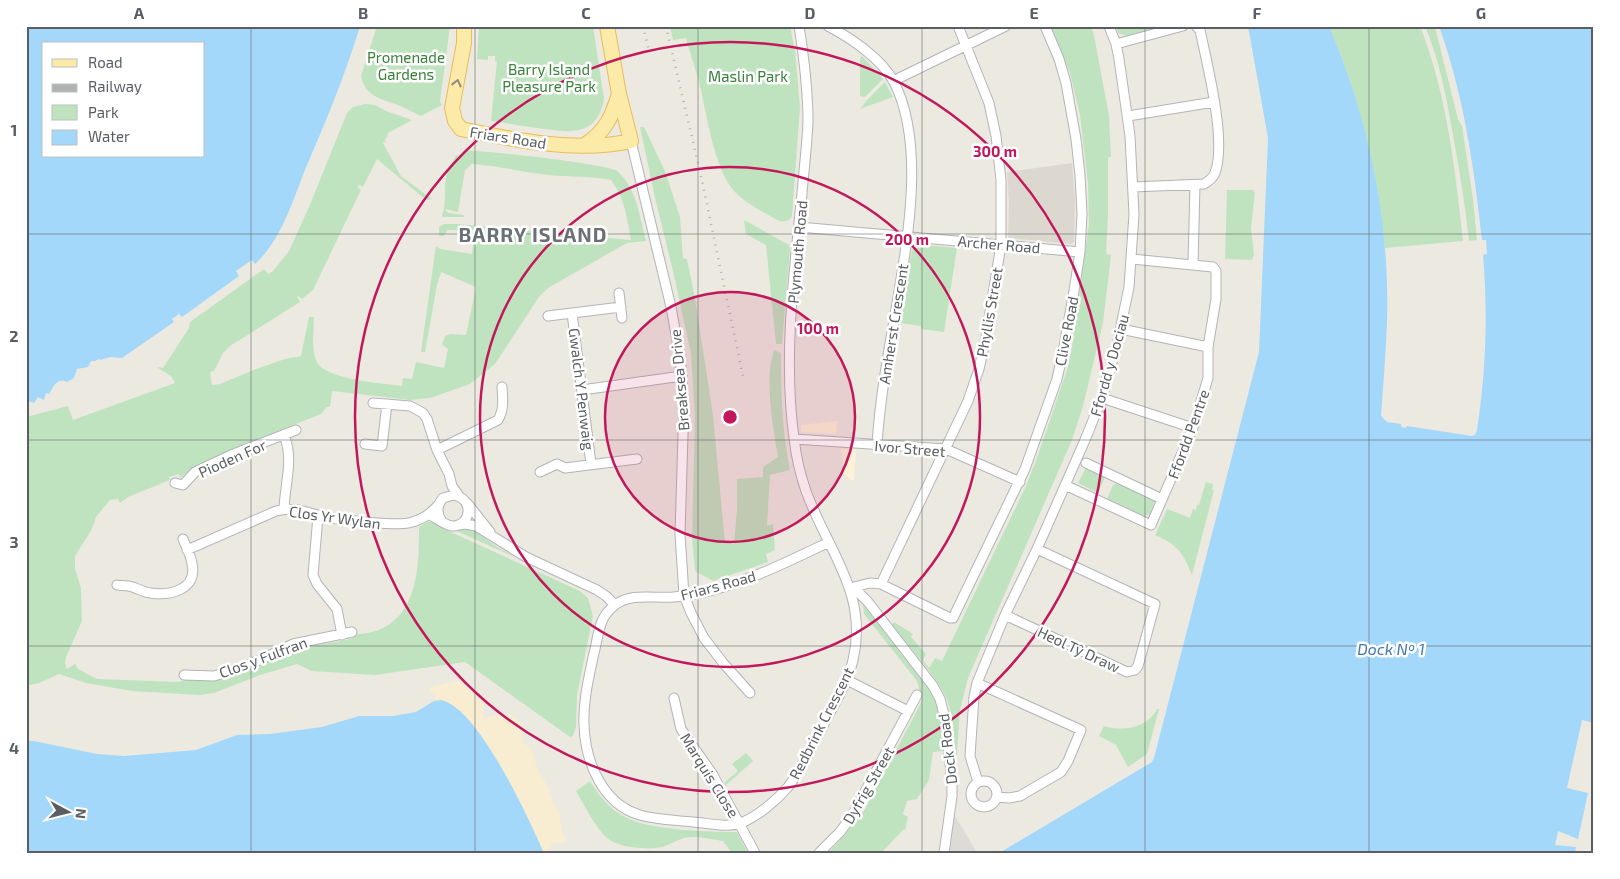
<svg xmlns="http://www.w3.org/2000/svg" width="1620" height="879" font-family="'Exo 2',sans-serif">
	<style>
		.commercial { fill: #fcf2d7 }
		.industrial { fill: #dedbd6 }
		.education { fill: #dcd8d0 }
		.green { fill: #c0e3bf }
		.sand { fill: #f8edd1 }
		.water { fill: #a3d8fb; fill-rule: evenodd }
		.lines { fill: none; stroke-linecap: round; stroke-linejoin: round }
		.minor-casing { stroke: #b2b4b8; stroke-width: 11 }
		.primary-casing { stroke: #eabc5c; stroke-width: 16 }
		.minor { stroke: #fff; stroke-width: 9 }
		.primary { stroke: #fbeaa8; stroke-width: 14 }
		.rail { stroke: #b0b1b2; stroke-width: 2.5; stroke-dasharray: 1 6; stroke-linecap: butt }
		.oneway { stroke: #928f7a }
		.grid { fill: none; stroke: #5a5e62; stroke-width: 1; stroke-opacity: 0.55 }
		.ring { fill: none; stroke: #c2185b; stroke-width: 2.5 }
		.labels { text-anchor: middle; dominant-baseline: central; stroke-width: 5; stroke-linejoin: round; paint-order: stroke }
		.park-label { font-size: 15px; fill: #388239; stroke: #fff }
		.street-label { font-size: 15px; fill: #5a5e62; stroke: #fff }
		.water-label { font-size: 16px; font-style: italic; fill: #4279ac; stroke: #fff }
		.district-label { font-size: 20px; font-weight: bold; letter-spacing: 1px; fill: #6b7074; stroke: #fff }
		.centre { fill: #c2185b; stroke: #fff; stroke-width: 2.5 }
		.ring-label { font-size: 15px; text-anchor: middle; font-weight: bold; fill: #c2185b; stroke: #fff; stroke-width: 5; stroke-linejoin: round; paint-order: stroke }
		.neatline { fill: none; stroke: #5a5e62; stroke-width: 2 }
		.grid-label { font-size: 16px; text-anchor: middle; font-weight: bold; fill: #5a5e62 }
	</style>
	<rect width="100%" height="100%" fill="#ece9e1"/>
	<path class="commercial" d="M837 421 836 434 801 432V425Z
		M841 449H856L854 481 851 480 844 474Z"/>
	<path class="industrial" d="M953 813 960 824 977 853H948L952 837Z"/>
	<path class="education" d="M1072 163 1075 201 1074 242 1071 244 1008 238 1009 202 1007 172Z"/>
	<path class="green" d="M377 26H450L440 102 442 105 421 116C412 112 400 105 392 103 378 98 365 95 361 76Z
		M479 26H593L604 99C597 139 567 132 537 128 522 126 507 123 491 121L497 61H495V56H488V60L477 59Z
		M670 26H790L795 51 800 107 792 216C787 224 780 222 772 217 760 210 744 202 734 191 714 168 707 116 700 86 696 70 690 54 686 38L673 40Z
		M1051 26H1091L1094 35 1109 116 1111 157H1108V215L1106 254 1111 255 1103 323 1083 406 1072 440 968 678 960 710 956 770C954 748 956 721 947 700 938 677 907 645 891 625L894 622 913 634 911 637 926 654 923 660 929 668 935 658 942 661 1026 486 1037 458 1067 370 1072 347 1089 224 1088 184 1080 115 1070 73Z
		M1116 26H1165L1126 37 1125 35 1118 33Z
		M1329 26H1420C1447 95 1455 168 1463 241L1385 248C1377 171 1359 97 1329 26Z
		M1425 26H1434L1436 31 1458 119 1462 126 1473 199 1477 240 1469 241C1465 204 1459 167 1452 130 1446 94 1439 60 1425 26Z
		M862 56 883 79 865 97 860 96V58Z
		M885 82 893 97 860 109 867 100Z
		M365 104 375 105 386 111 412 120 388 133 387 137 384 140 387 141 383 143 401 176 432 199 426 200 377 159 363 187 359 185 357 187 361 190 313 290 302 299 298 296 297 297 300 302 230 346 223 353 214 371 210 372 212 385 220 384 256 369 285 359 301 356 309 317H314C314 330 311 347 316 360 323 380 383 383 402 386L403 378 412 379 416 362 444 368 448 349 442 345 445 336 450 334 466 335 476 287 441 272 437 285 425 352H421L436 246 440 249 472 254 474 236 456 230H447L446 233 443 236H439V227L444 224H457L631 240C627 219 625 198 611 180 591 176 570 177 549 175 523 172 498 166 472 164L465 170 458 212 445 209 448 213 464 215V217H443L442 215C447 207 443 186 447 174 449 168 453 162 456 155L458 156 465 151C478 149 611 165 617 171 637 188 640 218 646 241L627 243 548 288 539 297 495 364 470 384 430 398 410 400 332 391 330 407H327L321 414 246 444 243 447 196 466 180 478 179 474 169 477 170 480 128 497 120 503 118 499 110 500 96 517 92 529 75 556V569L81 588 82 621 66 657 65 664 67 669 75 664 78 669 97 679 179 682 190 678 198 679 292 649C312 644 333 644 353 638V635C361 634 369 633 376 631 419 616 419 564 419 527L427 522 432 521 442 528 580 591 588 598 593 616 577 695 576 727 573 736 570 737 465 662 375 675 312 671 297 664 260 675 214 693 199 695 132 691 86 683 59 674 39 683 26 686V417L68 406 73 420 175 383 171 376 158 368 159 367 163 368 189 328 190 322 264 269 268 274 273 271 289 251 309 207 347 113 353 107Z
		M640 127H644L665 171 680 217 683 258 687 259 695 298 713 415 725 543 734 544 737 509V479L763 477V467L778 457C773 427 764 379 774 350L781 353C781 392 782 431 790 470L770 475 767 526 773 524 775 550 766 554 768 562 713 581 695 571 692 538 695 418 691 354 673 271 656 202Z
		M1227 190H1253L1255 193 1251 228 1254 255 1252 260 1225 259Z
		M744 220 789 245 790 250 782 344H776L766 245 746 234Z
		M913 244 957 248 944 332 921 329V326L900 323Z
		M1086 468 1105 477 1098 493 1078 483Z
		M1206 482 1213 484 1212 490H1214L1192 575C1183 553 1178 545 1155 535L1167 509 1190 518 1193 509 1196 510 1197 505H1199Z
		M1117 483 1155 501 1150 514 1144 516 1107 499 1113 485Z
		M469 527 497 547 519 559 450 528Z
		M863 603 928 683 938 701 943 726 944 751 933 752 929 780 917 799 907 801 903 814 908 817 905 830H903L881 853H828L844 836 865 809 922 701 917 681 864 614Z
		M1157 709H1159L1147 754 1128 767 1116 745 1099 736 1104 726C1122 732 1148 728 1157 709Z
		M746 753 753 761 725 786V782L738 771 732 764Z
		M590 781C600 797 611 811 629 819 652 830 711 832 737 832L748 853H732L723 841C711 839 696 835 684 838 676 840 670 845 662 847 647 850 617 848 606 837 593 824 585 806 576 791Z"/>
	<path class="sand" d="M461 680 465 685 473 690 484 705 482 713 485 719 492 716 510 715 516 718 522 727V737L523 743 530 747 539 773 547 785 552 800 559 812 562 832 566 839 564 843H554L545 853H492L434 701 436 697 430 691V687Z"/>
	<path class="water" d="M26 26H360C345 76 325 123 305 170 292 203 281 240 255 264L252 260 236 271 239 276 182 317 179 314 172 319 174 322 122 358 111 357 100 360 99 359 95 361H91L88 367 77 369 74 378 67 382C56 377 53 388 49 394L46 393 44 400 38 397 34 403 26 400ZM44 44H204V156H44Z
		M1248 26H1329C1369 120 1390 220 1387 322 1386 353 1383 385 1381 416L1387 422 1401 424V427L1406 428 1407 426 1472 436 1475 435 1477 430C1486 372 1488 313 1483 255L1487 254 1486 240H1482C1474 167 1464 96 1439 26H1594V723L1582 720 1567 788 1588 793 1578 839 1558 831 1555 845 1576 847 1575 853H999L1152 762 1154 758 1259 352 1268 138Z
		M441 700C478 707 529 819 544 853H26V741H34L97 754 124 756 196 750 237 735 270 734 322 727 359 716H393L416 712 434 701Z"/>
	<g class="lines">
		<defs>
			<path id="minor" d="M828 26C851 38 882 59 894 82 926 145 907 243 896 309 888 354 880 399 877 444
				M1116 44 1183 26
				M893 81 1006 26
				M1128 116 1214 102
				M631 141 671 307 680 357 684 402 680 534 684 595 691 613 704 638 724 664 750 693
				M1133 187 1204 184C1209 181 1213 178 1215 173 1227 141 1207 64 1200 30L1196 26
				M799 227 1080 252
				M1193 264 1195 185
				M619 293 622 318
				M572 313 591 464
				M548 316 621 307
				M1121 329 1208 347
				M582 390 682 376
				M1102 398 1193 428
				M373 403 410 406 423 413 427 419 437 450 449 474 452 486 459 496
				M794 439 946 449 1020 482
				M365 444 382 446 387 404
				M437 450 498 420C504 410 503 399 502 387
				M1086 463 1162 499
				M540 472 557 464 565 468 637 459
				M175 483 183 485 195 472 231 455 296 430
				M1065 485 1151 525 1193 428 1208 378V347L1216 299V271L1213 267 1132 259
				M467 503 490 532
				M284 509C285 482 294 460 284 435
				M430 515C437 518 444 525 452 526 471 527 475 499 454 495L443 498C437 505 436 512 441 520
				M318 516 313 575 317 584 337 609 342 635
				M458 525 466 524 476 526 526 557 597 590 606 596 615 605C632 592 654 599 674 597 728 592 781 565 829 542
				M187 550 276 511C294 506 308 513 325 517 338 520 351 520 364 522 393 524 418 530 439 504
				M881 584 968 401 979 369 986 337 1001 245V180L996 136 989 103 958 26
				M117 585C120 586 125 585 128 586 136 587 142 592 150 593 169 596 198 590 192 564 191 555 186 547 183 539
				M850 588 870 583 881 584 950 618H953L1025 469 1057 379 1063 352 1074 291 1080 252 1082 214 1080 175 1076 139 1066 83 1059 59 1045 26
				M850 588 859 593 868 602 933 686 940 699 946 722 952 785V796L944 853
				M615 605C610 609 606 613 603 619 598 629 597 642 594 653 589 677 583 700 584 724 585 761 602 804 640 815 657 820 675 820 693 822 707 823 727 828 741 823 758 816 776 801 788 787 800 772 808 752 818 735 830 711 847 686 853 660 869 593 827 550 806 491 800 474 796 456 794 438 783 357 794 274 802 193 804 169 807 145 808 122 808 90 804 58 799 26
				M1005 615 1127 672 1135 670 1138 666 1155 604 1037 549
				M184 675 214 676 237 669 262 659 293 644 352 632
				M847 680 908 711
				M977 683 1081 730 1068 761 1061 772 1020 796 1009 798 997 797
				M674 698 681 729 713 775 755 853
				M971 794a13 13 0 1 1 26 0a13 13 0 1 1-26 0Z
				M978 782 970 756 974 697 977 683 1005 615 1037 549 1085 440 1102 398 1117 345 1129 287 1134 214 1130 136 1119 59 1116 44 1109 26
				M819 853 840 832 853 814 917 695"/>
			<path id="primary" d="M464 26V43L452 108 455 121 461 129C513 140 579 153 631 141L619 94 607 26
				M586 144C606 131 612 116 619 94"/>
		</defs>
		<use href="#minor" class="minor-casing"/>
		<use href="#primary" class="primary-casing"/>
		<use href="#minor" class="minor"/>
		<use href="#primary" class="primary"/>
		<path class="rail" d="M643 26 649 51
			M666 26 701 176 744 381"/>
	</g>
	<defs><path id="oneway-chevron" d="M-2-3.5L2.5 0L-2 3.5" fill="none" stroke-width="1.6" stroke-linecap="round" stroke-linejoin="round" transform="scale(1.25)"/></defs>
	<use class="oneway" href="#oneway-chevron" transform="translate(457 83) rotate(-76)"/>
	<path class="grid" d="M251 26V853M475 26V853M698 26V853M922 26V853M1145 26V853M1369 26V853M26 234H1594M26 440H1594M26 646H1594"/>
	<circle cx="730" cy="417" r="125" fill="#c2185b" fill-opacity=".12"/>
	<g class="ring">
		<circle cx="730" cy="417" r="125"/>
		<circle cx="730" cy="417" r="250"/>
		<circle cx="730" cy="417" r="375"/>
	</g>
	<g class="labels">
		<g class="park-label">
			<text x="406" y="57">Promenade<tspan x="406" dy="17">Gardens</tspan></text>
			<text x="549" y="69">Barry Island<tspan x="549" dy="17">Pleasure Park</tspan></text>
			<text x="748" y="76">Maslin Park</text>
		</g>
		<g class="street-label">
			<text transform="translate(508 137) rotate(9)">Friars Road</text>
			<text transform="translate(999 244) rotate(5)">Archer Road</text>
			<text transform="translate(797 252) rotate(-85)">Plymouth Road</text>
			<text transform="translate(989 312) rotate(-80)">Phyllis Street</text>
			<text transform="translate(893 324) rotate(-81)">Amherst Crescent</text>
			<text transform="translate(1066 331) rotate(-79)">Clive Road</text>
			<text transform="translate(1109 365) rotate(-74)">Ffordd y Dociau</text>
			<text transform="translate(679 380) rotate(-95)">Breaksea Drive</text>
			<text transform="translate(582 389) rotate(83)">Gwalch Y Penwaig</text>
			<text transform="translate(1188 434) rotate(-70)">Ffordd Pentre</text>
			<text transform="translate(910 448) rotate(5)">Ivor Street</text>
			<text transform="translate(232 458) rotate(-24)">Pioden For</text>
			<text transform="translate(335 517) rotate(8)">Clos Yr Wylan</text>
			<text transform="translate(718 585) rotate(-15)">Friars Road</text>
			<text transform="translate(1079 649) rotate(25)">Heol Tŷ Draw</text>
			<text transform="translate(263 657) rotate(-20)">Clos y Fulfran</text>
			<text transform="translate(821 723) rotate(-63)">Redbrink Crescent</text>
			<text transform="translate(947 749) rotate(-97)">Dock Road</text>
			<text transform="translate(710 775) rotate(58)">Marquis Close</text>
			<text transform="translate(868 785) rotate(-60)">Dyfrig Street</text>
		</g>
		<g class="water-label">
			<text x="1391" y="648">Dock Nº 1</text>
		</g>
		<g class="district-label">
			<text x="533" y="234">BARRY ISLAND</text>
		</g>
	</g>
	<circle cx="730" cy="417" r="8" class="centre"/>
	<g class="ring-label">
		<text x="995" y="157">300 m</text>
		<text x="907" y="245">200 m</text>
		<text x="818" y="334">100 m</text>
	</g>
	<rect width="1620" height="879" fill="none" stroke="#ffffff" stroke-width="55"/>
	<rect x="42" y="42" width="162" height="115" fill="#ffffff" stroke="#bdbfc0"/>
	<rect x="52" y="59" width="25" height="8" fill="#fbeaa8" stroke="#bdbfc0"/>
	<text x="88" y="68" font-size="15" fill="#5a5e62">Road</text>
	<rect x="52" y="84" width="25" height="8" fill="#b0b1b2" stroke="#bdbfc0"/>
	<text x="88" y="92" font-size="15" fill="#5a5e62">Railway</text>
	<rect x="52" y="105" width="25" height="15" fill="#c0e3bf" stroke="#bdbfc0"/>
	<text x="88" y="118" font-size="15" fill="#5a5e62">Park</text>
	<rect x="52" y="130" width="25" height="15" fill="#a3d8fb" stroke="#bdbfc0"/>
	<text x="88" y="142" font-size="15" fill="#5a5e62">Water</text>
	<g transform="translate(68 812) rotate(97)" stroke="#ffffff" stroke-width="4" paint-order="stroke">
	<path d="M0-4L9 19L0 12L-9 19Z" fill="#5a5e62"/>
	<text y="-8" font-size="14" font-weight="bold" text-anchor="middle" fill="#5a5e62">N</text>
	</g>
	<rect x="28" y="28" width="1564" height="824" class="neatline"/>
	<g class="grid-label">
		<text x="139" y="19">A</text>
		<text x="363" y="19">B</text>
		<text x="586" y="19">C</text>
		<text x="810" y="19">D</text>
		<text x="1034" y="19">E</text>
		<text x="1257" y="19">F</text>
		<text x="1481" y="19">G</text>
		<text x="14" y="136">1</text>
		<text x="14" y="342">2</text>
		<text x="14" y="548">3</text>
		<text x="14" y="754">4</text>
	</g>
</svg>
